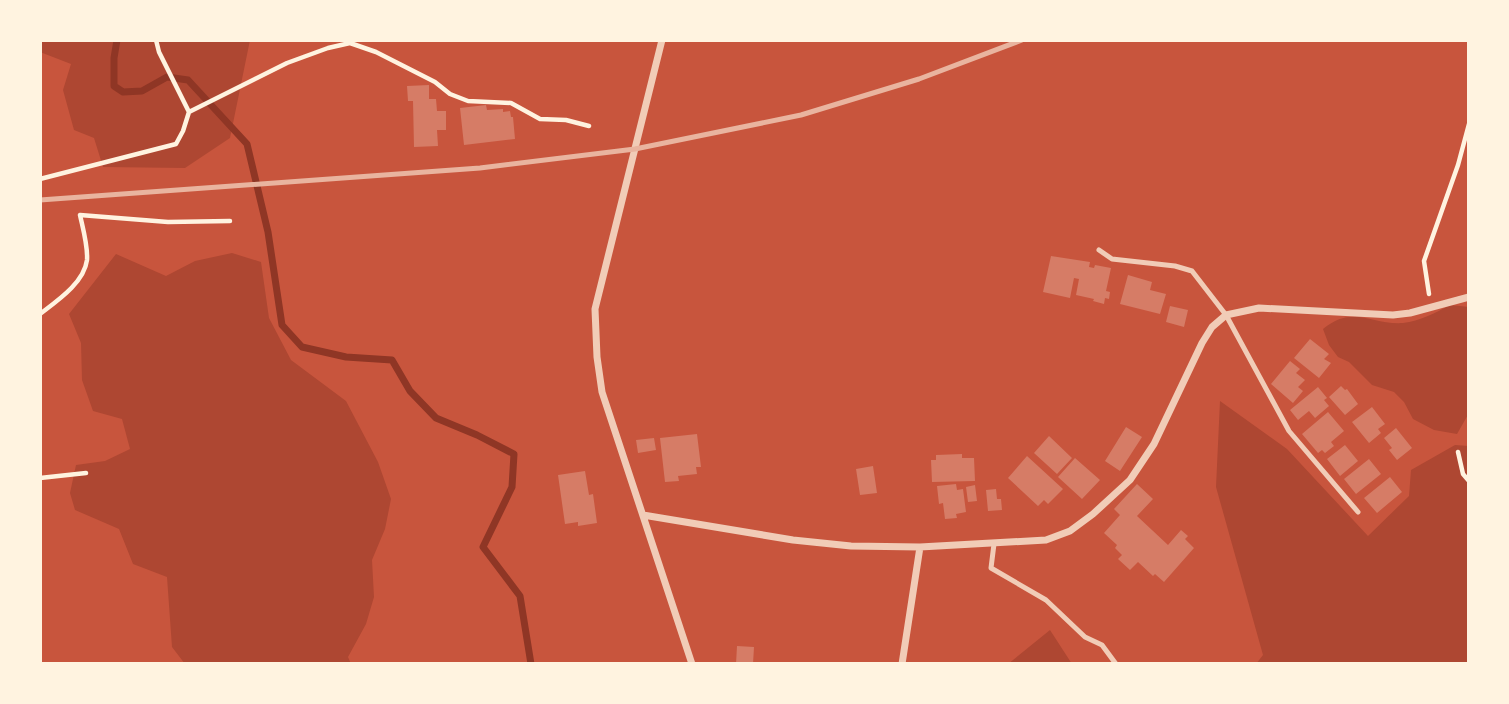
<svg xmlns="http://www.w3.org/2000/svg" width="1509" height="704" font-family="'Noto Serif',serif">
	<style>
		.green { fill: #ae4732 }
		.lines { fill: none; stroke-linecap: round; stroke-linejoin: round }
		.stream { stroke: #8f3625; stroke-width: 7 }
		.building { fill: #d67c66 }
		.path { stroke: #fff3e0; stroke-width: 4.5 }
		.service { stroke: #f1ccb7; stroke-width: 5 }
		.minor { stroke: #f1ccb7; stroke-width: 7 }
		.rail { stroke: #e9b49f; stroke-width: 5 }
	</style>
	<rect width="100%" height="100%" fill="#c8553d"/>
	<path class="green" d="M40 40H250L230 138 185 168 103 167 94 138 74 130 63 90 71 64 40 52Z
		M232 253 261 262 269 318 291 360 346 401 378 462 391 499 385 529 372 560 374 597 366 624 348 657 351 664H185L172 647 167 577 133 564 119 529 75 510 70 493 76 465 105 461 130 449 122 419 93 411 82 380 81 343 69 314 116 254 166 276 195 261Z
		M1450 305 1469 307V413L1457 434 1434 430 1413 419 1404 402 1394 392 1372 385 1349 362 1338 357 1329 345 1323 329C1353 304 1371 325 1403 323 1420 321 1435 313 1450 305Z
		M1220 401 1287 449 1368 536 1409 496 1411 470 1455 445 1469 446V664H1256L1263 655 1216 487Z
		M1050 630 1072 664H1008Z"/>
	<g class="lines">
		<path class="stream" d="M117 40 114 58V86L123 92 142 91 167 77 188 80 247 144 268 232 282 325 302 347 346 357 392 360 410 391 436 418 477 435 514 454 512 487 483 547 520 596 531 664"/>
	</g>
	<path class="building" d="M429 85V99H436L437 111H446V130H437L438 146 414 147 413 101H408L407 86Z
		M486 105 487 110 503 109V112L510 111 511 117H513L515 139 464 145 460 108Z
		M1051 256 1090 262 1089 267 1094 268 1095 265 1111 268 1106 291 1110 292 1109 299 1105 298 1104 304 1093 301 1094 299 1076 295 1079 279 1074 278 1070 298 1043 292Z
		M1128 275 1152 282 1150 290 1166 294 1160 314 1120 304Z
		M1170 306 1188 310 1184 327 1166 322Z
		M1310 339 1329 354 1324 359 1331 363 1319 378 1294 358Z
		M1290 361 1300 369 1296 373 1305 380 1298 387 1303 391 1293 403 1271 384Z
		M1341 386 1345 390 1347 389 1358 404 1345 415 1329 397Z
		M1318 387 1327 398 1324 400 1329 406 1315 418 1309 411 1298 420 1290 410Z
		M1372 407 1385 424 1378 429 1381 433 1369 443 1352 422Z
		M1328 412 1344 431 1331 442 1334 446 1325 453 1322 450 1318 453 1302 434Z
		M1126 427 1142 437 1120 471 1105 461Z
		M1396 428 1412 448 1397 460 1389 450 1392 448 1384 438Z
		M697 434 701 467H696L697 474 678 476 679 481 665 482 660 438Z
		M1049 436 1072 458 1057 474 1034 453Z
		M654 438 656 450 638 453 636 440Z
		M1345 445 1358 461 1340 476 1327 459Z
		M962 454V458H974L975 481 932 482 931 460H936V455Z
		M1027 456 1063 489 1048 504 1044 500 1038 506 1008 478Z
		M1075 458 1100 480 1082 499 1058 477Z
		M1369 459 1381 474 1356 494 1344 479Z
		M873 466 877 493 860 495 856 469Z
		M585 471 589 495 593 494 597 523 578 526V522L565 524 558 475Z
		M1390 477 1402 492 1377 513 1364 498Z
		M956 484 957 490 963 489 966 512 956 514 957 518 945 519 943 503 939 504 937 486Z
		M1137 484 1153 499 1137 516 1168 545 1181 530 1188 536 1185 539 1194 548 1164 582 1155 574 1153 576 1138 562 1130 570 1118 559 1122 555 1115 548 1117 545 1104 533 1120 515 1114 509Z
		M975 485 977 501 968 502 966 487Z
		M996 489 997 499H1001L1002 510 988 511 986 490Z
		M737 646 754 647 753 664H736Z"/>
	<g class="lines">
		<path class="path" d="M189 112 287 63 328 48 350 43 376 52 435 82 450 94 468 101 511 103 540 119 566 120 589 126
			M40 179 176 144 183 131 189 112 159 52 156 40
			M1429 294 1424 261 1458 165 1469 124
			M40 314C57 301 84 283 87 260 88 246 83 229 80 215L168 222 230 221
			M1458 452 1463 474 1469 481
			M40 478 86 473"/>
		<path class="service" d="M1099 250 1112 259 1175 266 1192 271 1226 315 1289 431 1358 512
			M994 544 991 568 1046 600 1085 637 1102 645 1116 664"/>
		<path class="minor" d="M662 40 595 309 597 357 602 392 692 664
			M643 515 793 540 851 546 920 547 1046 540 1070 531 1093 514 1130 480 1154 444 1202 343 1212 327 1226 315 1259 308 1393 315 1410 313 1469 297
			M902 664 920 547"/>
		<path class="rail" d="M40 200 480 168 635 149 801 115 919 79 1022 40"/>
	</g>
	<rect width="1509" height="704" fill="none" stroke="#fff3e0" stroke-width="84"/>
</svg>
